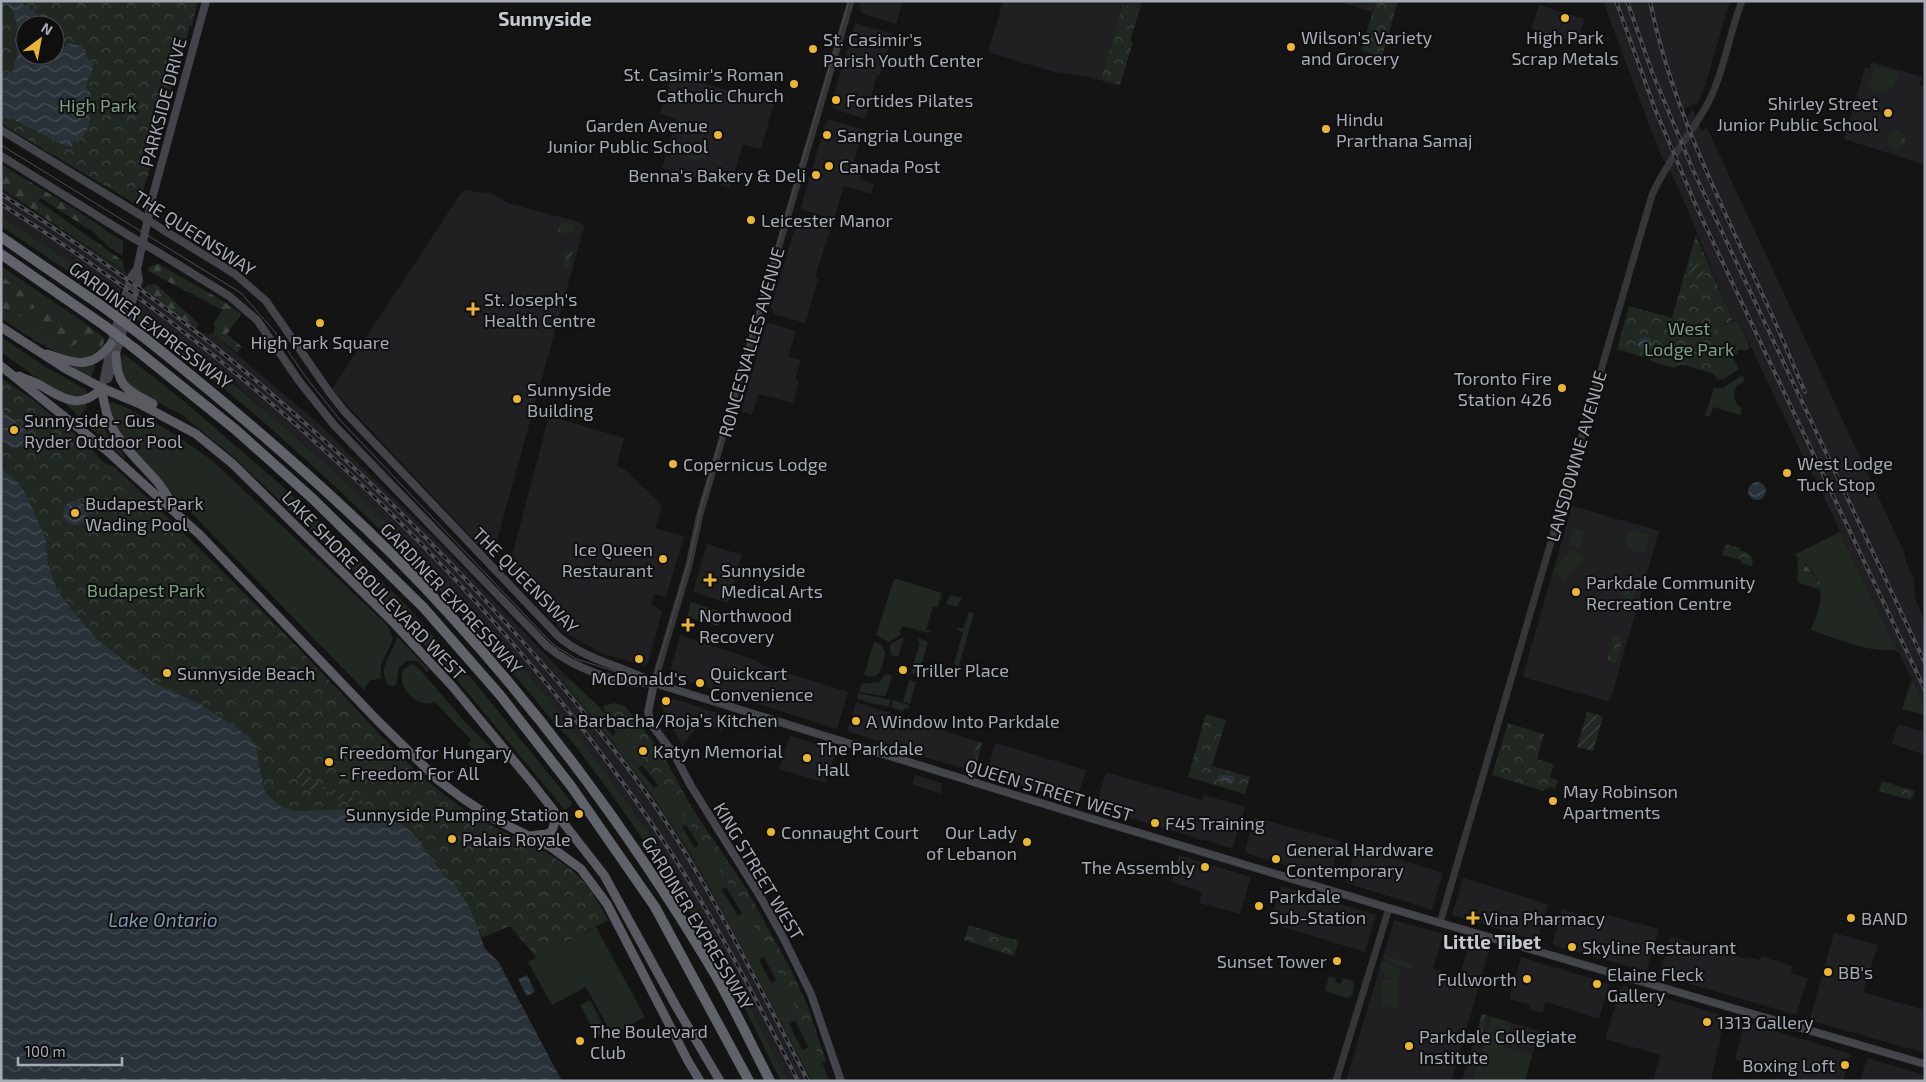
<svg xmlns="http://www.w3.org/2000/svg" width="1926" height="1082" font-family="'Exo 2',sans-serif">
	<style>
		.built { fill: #202022 }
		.grass { fill: #202821; fill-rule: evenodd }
		.forest { fill: url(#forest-firs) }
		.park { fill: url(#park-crowns); fill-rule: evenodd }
		.garden { fill: url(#garden-furrows) }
		.water { fill: url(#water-waves) }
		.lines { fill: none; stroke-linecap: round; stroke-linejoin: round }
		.stream { stroke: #2a3239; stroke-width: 2 }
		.tertiary { stroke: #35363a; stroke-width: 7 }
		.secondary { stroke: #43444a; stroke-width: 8 }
		.trunk { stroke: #595a62; stroke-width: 9 }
		.motorway { stroke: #61636b; stroke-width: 10 }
		.tram { stroke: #4c4d53; stroke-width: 1 }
		.rail-casing { stroke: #4c4d53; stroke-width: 4 }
		.rail { stroke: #0f0f10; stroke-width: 2; stroke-dasharray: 5.5; stroke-linecap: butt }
		.secondary-bridge { stroke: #43444a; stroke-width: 8 }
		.motorway-bridge { stroke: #61636b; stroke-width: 10 }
		.poi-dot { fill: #ecb635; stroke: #0f0f10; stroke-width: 2 }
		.labels { text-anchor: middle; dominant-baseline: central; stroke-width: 4; stroke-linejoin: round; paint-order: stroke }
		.poi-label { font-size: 18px; fill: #a6aab5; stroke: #0f0f10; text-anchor: start }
		.street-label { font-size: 18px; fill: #a6aab5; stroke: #0f0f10 }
		.park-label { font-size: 18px; fill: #7da081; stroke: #0f0f10 }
		.neighbourhood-label { font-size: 19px; font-weight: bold; fill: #c7c9d2; stroke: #0f0f10 }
		.water-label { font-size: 19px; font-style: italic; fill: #7d96b0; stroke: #0f0f10 }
	</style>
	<defs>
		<pattern id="forest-firs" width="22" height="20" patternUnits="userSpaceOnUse" patternTransform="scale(1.25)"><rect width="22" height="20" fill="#202821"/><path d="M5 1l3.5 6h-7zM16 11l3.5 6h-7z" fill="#3d443f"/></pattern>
		<pattern id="park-crowns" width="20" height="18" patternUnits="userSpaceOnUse" patternTransform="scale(1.25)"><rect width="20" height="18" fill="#202821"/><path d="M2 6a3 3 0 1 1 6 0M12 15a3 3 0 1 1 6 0" fill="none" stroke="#3d443f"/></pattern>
		<pattern id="garden-furrows" width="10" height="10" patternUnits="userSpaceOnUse" patternTransform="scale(1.25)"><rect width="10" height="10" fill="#202821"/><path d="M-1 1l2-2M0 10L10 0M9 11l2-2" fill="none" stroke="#3d443f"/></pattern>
		<pattern id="water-waves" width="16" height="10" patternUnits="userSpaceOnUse" patternTransform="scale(1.25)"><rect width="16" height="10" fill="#2a3239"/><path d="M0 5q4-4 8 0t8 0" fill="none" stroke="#464d53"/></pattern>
	</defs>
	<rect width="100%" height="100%" fill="#141415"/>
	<path class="built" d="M861 1H903L896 24 863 14 859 9Z
		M1003 1H1142L1130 41 1133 42 1120 86 1089 77 1054 72 988 52Z
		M1338 1H1376L1372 12Z
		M1603 1H1730L1704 89 1697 104 1684 109 1687 117 1693 109 1701 131 1707 128 1904 552 1907 565 1914 579 1915 598 1925 622V708L1899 652H1897L1884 627 1817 482 1813 475H1812L1738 320 1733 321 1678 187 1660 153 1651 130Z
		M1539 5 1584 19 1578 43 1531 29Z
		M855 23 893 34 880 75H877L865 119 834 109 831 104Z
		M1871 62 1922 77 1919 85 1925 87V165L1844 139 1865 68H1870Z
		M672 74 774 104 761 149 743 144 730 188 662 168 676 119 660 114Z
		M829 120 863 129 853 164 863 168 860 179 874 184 871 194 844 186 834 219 803 210 801 207 826 122Z
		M1 190 127 273 119 294 1 216Z
		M465 190 493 194 508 203 579 222 584 227 494 551 491 554H487L332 389 461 193Z
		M799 220 830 230 815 277 818 279 805 323 774 314 771 307 797 221Z
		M144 288 195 329 208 335 213 334 319 424 436 540 568 678 564 683 610 738 655 799 695 859 812 1081H788L727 962 673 872 626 802 582 743 517 663 471 610 341 479 229 378 138 308Z
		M770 323 796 331 788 357 801 360 795 379 799 381 793 403 758 394 752 415 741 411 766 325Z
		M549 416 624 438 617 466 624 469 662 505 656 528 684 536 666 597 654 594 651 604 662 611 648 663 645 666 603 654 562 631 508 571Z
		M1572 506 1659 531 1611 698 1607 701 1526 678 1523 675Z
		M707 544 742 555 728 603 693 592Z
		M680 635 755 660 764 666 848 692 837 729 669 675Z
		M665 696 678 700 732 718 721 732 704 719 682 746 661 706V699Z
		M856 702 982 743 974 768 970 770 932 759 847 731Z
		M1898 724 1925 732V755L1892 744Z
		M790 736 836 750 826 783 779 769Z
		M995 743 1086 770 1077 800 1075 802 990 776 987 772Z
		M1106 772 1202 800 1204 795 1245 807 1233 847 1231 848 1095 808Z
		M915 775 942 783 941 794 912 784Z
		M1254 817 1340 841 1330 876 1328 878 1249 854 1245 851Z
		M1356 846 1443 873 1432 910 1347 883 1346 880Z
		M1179 855 1251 877 1240 914 1199 903 1202 892 1171 882Z
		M1463 878 1548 904 1538 938 1535 940 1452 915Z
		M1281 886 1376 915 1365 952 1270 923Z
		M1562 909 1592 918 1594 914 1607 918 1608 915 1659 929 1647 968 1645 971 1555 946 1553 943Z
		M1394 920 1443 934 1433 969 1459 977 1470 942 1490 948 1451 1081H1346Z
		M1834 933 1878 945 1863 992 1925 1010V1053L1813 1021 1810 1018Z
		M1671 937 1744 958 1745 957 1760 960 1761 956 1792 966 1791 971 1793 974 1808 978 1796 1015 1659 975Z
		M1521 957 1609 984 1599 1019 1546 1002 1542 1013 1529 1009 1530 1005 1509 999Z
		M1625 986 1725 1016 1711 1081H1653L1660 1055 1605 1039 1621 987Z
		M1482 1014 1539 1031 1525 1081H1462Z
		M1745 1022 1851 1054 1843 1081H1806L1735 1059Z
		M1867 1058 1925 1075V1081H1860Z"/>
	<path class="grass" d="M1877 67 1899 73C1891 93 1887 96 1867 88L1874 68Z
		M1 216 119 294 116 304 1 226Z
		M87 217 113 235 110 248 92 231 82 225Z
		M1 266 82 321 67 323 78 342 102 347 90 356V358C63 364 23 332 1 318V307L16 317V288L1 275Z
		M138 308C344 465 535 654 675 874 717 941 752 1011 788 1081H781C759 1039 740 995 716 954 674 883 627 814 577 748 569 737 558 728 550 718 428 567 289 434 134 318Z
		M1738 320 1750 348 1744 351 1742 349 1737 351 1738 354 1733 357 1739 369 1724 379 1716 380 1717 377 1711 373 1718 328Z
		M1 337 44 366 87 390 86 396H70L55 391 1 352Z
		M124 354 184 401 282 486 405 604 477 685 573 804 565 810 452 674 385 602 236 459 182 415 130 388 122 375 120 362Z
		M94 364 95 366 91 377 73 369 74 367H83Z
		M1742 375 1745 381 1736 386C1732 395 1734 403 1742 408L1740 415 1713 407 1710 416H1705L1714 388H1723Z
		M112 402C149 416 182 438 214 462L384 622 389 628 393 638C388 656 379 657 381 679L370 680 364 690 123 443 107 406Z
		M66 404H86L87 407 79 417Z
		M98 410 106 432 125 456 124 458 87 425Z
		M1573 528 1584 531 1579 548 1568 545Z
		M1631 530 1648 535 1649 538 1645 552C1635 554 1631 551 1625 542L1626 537Z
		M1840 532 1896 650C1866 653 1839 639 1811 630 1815 618 1824 601 1819 589L1821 586C1818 578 1810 569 1804 562 1801 559 1797 558 1794 555Z
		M1573 549 1584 559 1564 581 1552 570 1559 567 1557 565Z
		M894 579H898L942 593 938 607 933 606 926 630 931 631 930 633 902 626 900 633 902 634 889 642 876 635Z
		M950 595 962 598 957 607 946 604Z
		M969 612 974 613 959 666 954 664 963 632 958 630V627L963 629Z
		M397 636 429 670 427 672 417 661H407L399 667 396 685 393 686 388 685C376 668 394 653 397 636Z
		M904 637 898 657 891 655 890 644Z
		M919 638 928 642 918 675 911 673 920 642 918 641Z
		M874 642 881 644 885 652C883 665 881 682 864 675Z
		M412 664 417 666 466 723 492 748 479 755 468 744 471 740 434 701 431 704C427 703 422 703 419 702 407 697 397 680 404 669Z
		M886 674 892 676 886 695 884 696 859 692 861 684 879 682Z
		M568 678C581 690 595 702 607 715 628 738 647 765 665 790 732 880 786 978 830 1081H812L695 859 655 799 610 738 564 683ZM605 718 616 732 613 736 601 722ZM642 765 658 785 654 788 638 768ZM686 825 699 845 695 848 682 827ZM726 887 742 913 738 916 722 890ZM764 957 776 980 771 983 759 960ZM795 1020 808 1047 802 1050 789 1024Z
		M1912 679 1925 708V715L1902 709Z
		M909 680 916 682 910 704 903 702Z
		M858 693 891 700 889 707 879 704 878 705 857 699Z
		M893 700 909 705 908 709 904 708 903 711 891 707Z
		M596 927 645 1017 612 1035 586 987 552 1005 528 962Z
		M1383 955 1413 963 1411 970 1387 960Z
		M1381 961 1402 970V972L1396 979 1386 977 1380 965Z
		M1329 976 1336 978 1335 982 1341 984 1343 978 1353 981 1354 987 1352 996 1347 998 1325 991Z
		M1381 980H1398V1007H1381Z
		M590 1000 607 1032 597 1037 580 1005Z
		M1492 1017 1511 1022 1504 1047 1532 1055 1525 1081H1473Z"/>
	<path class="forest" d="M1 164 87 217 82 225 41 198 38 201 123 261 124 271 1 188Z
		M113 235 123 241V256L110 248Z
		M159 264 223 301 241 314 227 334 242 347 237 353 213 334 215 327 213 325 222 310 148 271 150 266Z
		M1 275 16 288 24 291 34 306 32 314 16 317 1 307Z
		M156 284 199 324 195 329 144 288 148 285Z
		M45 309 67 323 82 321 105 339 102 347 78 342 67 349 47 340 35 329Z
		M1798 559 1803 561C1808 570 1817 576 1821 586L1819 589 1799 583 1797 579C1799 571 1797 566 1798 559Z"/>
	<path class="park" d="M1 1H198L192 25H190L178 69C172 75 172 83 172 91L139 206 1 124ZM25 25H55V55H25Z
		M1376 1H1398L1382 57 1361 50Z
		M1123 4 1140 9 1130 41 1133 42 1120 84 1103 79 1102 77Z
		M1887 140a9 9 0 1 1 18 0a9 9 0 1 1-18 0Z
		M691 144 707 149 705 156 695 160 687 158Z
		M562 221 576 225 574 231 568 234 557 231Z
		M1696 235 1733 321 1718 328 1711 373 1681 364 1674 368 1650 361V359L1617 349 1629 306 1672 318Z
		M1 378 32 399 88 445 103 462 115 468C188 535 257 605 325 676 370 723 413 775 468 812 502 835 545 845 576 874 590 887 599 903 608 920L537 958 510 926 482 938 473 920 470 908 454 883 447 879 424 849 421 840 399 822 388 817 344 809 296 811 279 805 265 792 258 755 249 736 200 704 163 688 142 675 99 641 76 615 58 590 48 563 46 539 26 494 17 481 1 468Z
		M1725 544 1740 548V551L1747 552 1753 559 1752 566 1741 563V560L1722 555Z
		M1627 583 1637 587 1632 600 1623 597 1621 594 1624 584Z
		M691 602 722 612 718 626 687 617Z
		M1616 635 1621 636 1622 642 1616 663 1607 660 1614 636Z
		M615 703 625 706 661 751 691 806 747 890 792 972 808 1007 826 1061 822 1063C777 965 730 877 665 790 647 765 628 737 606 715L603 706Z
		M1206 714 1226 720 1212 766 1250 777 1245 794 1188 777Z
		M1508 723 1544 734 1537 759 1554 764 1550 778 1558 780 1555 789 1550 787 1543 791 1492 775Z
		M1882 781 1915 791 1913 798H1911L1910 800 1879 791Z
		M969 925 1019 941 1014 956 964 940Z"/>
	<path class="garden" d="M565 249 573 251 568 268 564 265 566 258 563 257Z
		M1693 260H1698L1705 275 1703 280 1688 276Z
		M1587 712 1603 716 1593 751 1577 747Z
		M978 741 982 743 976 766 973 770 966 768 967 767 970 768Z
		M298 767 324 786 366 803 365 807 356 802 335 799 329 792 323 789 316 792 302 786 297 780Z
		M1482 1014 1487 1015 1480 1040 1475 1039Z"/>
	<path class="water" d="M3 1C7 1 11 1 15 1 25 3 41 15 43 25H25V55H55V51L64 47 68 43 81 46 89 60 93 62C94 72 88 77 86 87L91 95 89 125 86 132 79 140 71 143 73 147 65 146 1 113V74H9L12 72C21 55 23 12 3 1Z
		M1638 344a7 7 0 1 1 14 0a7 7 0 1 1-14 0Z
		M1 410 27 431V439L18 448H12L1 440Z
		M1 468 17 481 26 494 46 539 48 563 58 591 76 615 99 641 154 683 200 704 249 736 256 746 265 792 279 805 296 811 344 809 364 812 388 817 399 822 408 829 421 841 424 849 447 879 454 883 470 908 485 949 498 961 562 1081H1Z
		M1748 491a9 9 0 1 1 18 0a9 9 0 1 1-18 0Z
		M63 513a12 12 0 1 1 24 0a12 12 0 1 1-24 0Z
		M1219 775 1234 776V782L1228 784 1218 778Z
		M527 975 535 992 527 996 518 979Z"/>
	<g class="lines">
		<path class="stream" d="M32 11 39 6"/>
		<path class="tertiary" d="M654 683 689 565 700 514 851 1
			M1440 923 1652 195C1666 162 1691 135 1708 103 1724 72 1729 34 1742 1
			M1336 1081 1389 908"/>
		<path class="secondary" d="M1 130 137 213
			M1 156 133 238
			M165 231 235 274 266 301 330 393 345 412 559 637C589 662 622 665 654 683L1083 816 1389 908 1925 1064
			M156 251 229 296 257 320 299 381 334 425 547 646C573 668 618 685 652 683
			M108 379 139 280 137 269
			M102 388 111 344 131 277 137 269 153 195 206 1
			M654 683 648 712 651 724 674 754 691 786 761 898 785 941 811 994 841 1081"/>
		<path class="trunk" d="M1 327 66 369 102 388 140 404 196 434 233 464 391 620 452 686 533 784 604 875 677 1008 720 1081
			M47 354C76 363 90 371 111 344
			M116 355C117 387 127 390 153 404
			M1 366 106 450 200 535 377 720 438 780 462 798 494 819 551 847 581 869 607 904 688 1061 700 1081
			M19 376C25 379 32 381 38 384 61 397 79 412 102 388
			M102 388C106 433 125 446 153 477 162 486 168 498 176 509
			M530 836 547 834 552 831 555 821 552 810"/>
		<path class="motorway" d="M1 237 99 304
			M1 254 105 326
			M141 335C228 404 312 475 391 553 515 678 623 820 713 971 734 1007 751 1044 770 1081
			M134 348 236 430 313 499 423 607 500 695 571 786 655 907 749 1081"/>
		<path class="tram" d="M1 145 241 293 275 332 305 376 340 420 543 634 554 645 576 659 1051 808 1372 904 1925 1066
			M839 1081 809 994 785 944 766 910 689 787 674 757 647 720 646 713 651 688 689 561 702 503 849 1"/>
		<defs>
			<path id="rail" d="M1616 1 1655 109 1697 208 1925 690
				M1627 1 1652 72 1693 170 1925 663
				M1650 1C1671 106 1720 201 1764 298 1779 329 1791 361 1805 392
				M1 194C192 314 365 465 515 633 568 692 620 753 664 819 718 902 762 993 808 1081
				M1 204C255 364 482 577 652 824 708 906 753 993 798 1081"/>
		</defs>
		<use href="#rail" class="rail-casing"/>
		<use href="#rail" class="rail"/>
		<path class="secondary-bridge" d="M137 213 165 231
			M133 238 156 251"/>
		<path class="motorway-bridge" d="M99 304 141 335
			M105 326 134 348"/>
	</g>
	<g class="poi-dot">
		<circle cx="1565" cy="18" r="5"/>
		<circle cx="1291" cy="47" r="5"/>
		<circle cx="813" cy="49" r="5"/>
		<circle cx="794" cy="84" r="5"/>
		<circle cx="836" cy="100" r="5"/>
		<circle cx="1888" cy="113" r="5"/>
		<circle cx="1326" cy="129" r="5"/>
		<circle cx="718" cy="135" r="5"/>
		<circle cx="827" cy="135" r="5"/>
		<circle cx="829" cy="166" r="5"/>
		<circle cx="816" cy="175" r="5"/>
		<circle cx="751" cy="220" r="5"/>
		<path d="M470.5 301.5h5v5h5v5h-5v5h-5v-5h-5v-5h5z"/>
		<circle cx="320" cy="323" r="5"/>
		<circle cx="1562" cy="388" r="5"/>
		<circle cx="517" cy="399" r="5"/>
		<circle cx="14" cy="430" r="5"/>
		<circle cx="673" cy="464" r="5"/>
		<circle cx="1787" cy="473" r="5"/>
		<circle cx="75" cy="513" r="5"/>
		<circle cx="663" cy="559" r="5"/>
		<path d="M707.5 572.5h5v5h5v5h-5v5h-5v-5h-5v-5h5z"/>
		<circle cx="1576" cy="592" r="5"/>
		<path d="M685.5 617.5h5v5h5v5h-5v5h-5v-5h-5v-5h5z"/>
		<circle cx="639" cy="659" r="5"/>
		<circle cx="903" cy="670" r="5"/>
		<circle cx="167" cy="673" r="5"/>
		<circle cx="700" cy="683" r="5"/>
		<circle cx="666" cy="701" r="5"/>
		<circle cx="856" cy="721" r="5"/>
		<circle cx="643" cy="751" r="5"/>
		<circle cx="807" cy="758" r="5"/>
		<circle cx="329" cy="762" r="5"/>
		<circle cx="1553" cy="801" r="5"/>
		<circle cx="579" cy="814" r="5"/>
		<circle cx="1155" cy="823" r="5"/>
		<circle cx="771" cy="832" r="5"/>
		<circle cx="452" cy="839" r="5"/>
		<circle cx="1027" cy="842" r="5"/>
		<circle cx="1276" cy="859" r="5"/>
		<circle cx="1205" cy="867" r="5"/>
		<circle cx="1259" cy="906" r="5"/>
		<path d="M1470.5 910.5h5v5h5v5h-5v5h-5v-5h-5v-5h5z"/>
		<circle cx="1851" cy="918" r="5"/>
		<circle cx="1572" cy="947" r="5"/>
		<circle cx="1337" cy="961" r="5"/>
		<circle cx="1828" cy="972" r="5"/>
		<circle cx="1527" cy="979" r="5"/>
		<circle cx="1597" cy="984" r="5"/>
		<circle cx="1707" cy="1022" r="5"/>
		<circle cx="580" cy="1041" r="5"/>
		<circle cx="1409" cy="1046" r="5"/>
		<circle cx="1845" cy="1065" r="5"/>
	</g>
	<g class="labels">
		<g class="poi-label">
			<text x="1301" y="37">Wilson's Variety<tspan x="1301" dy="21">and Grocery</tspan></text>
			<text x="1565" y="37" text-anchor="middle">High Park<tspan x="1565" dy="21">Scrap Metals</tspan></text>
			<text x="823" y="39">St. Casimir's<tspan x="823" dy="21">Parish Youth Center</tspan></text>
			<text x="784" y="74" text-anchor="end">St. Casimir's Roman<tspan x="784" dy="21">Catholic Church</tspan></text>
			<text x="846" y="100">Fortides Pilates</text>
			<text x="1878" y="103" text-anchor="end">Shirley Street<tspan x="1878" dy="21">Junior Public School</tspan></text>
			<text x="1336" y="119">Hindu<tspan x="1336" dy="21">Prarthana Samaj</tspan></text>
			<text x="708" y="125" text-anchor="end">Garden Avenue<tspan x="708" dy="21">Junior Public School</tspan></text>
			<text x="837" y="135">Sangria Lounge</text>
			<text x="839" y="166">Canada Post</text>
			<text x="806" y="175" text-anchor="end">Benna's Bakery &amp; Deli</text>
			<text x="761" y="220">Leicester Manor</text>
			<text x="484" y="299">St. Joseph's<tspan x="484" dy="21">Health Centre</tspan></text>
			<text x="320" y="342" text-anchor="middle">High Park Square</text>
			<text x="1552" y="378" text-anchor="end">Toronto Fire<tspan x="1552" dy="21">Station 426</tspan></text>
			<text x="527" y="389">Sunnyside<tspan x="527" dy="21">Building</tspan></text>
			<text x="24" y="420">Sunnyside - Gus<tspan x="24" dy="21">Ryder Outdoor Pool</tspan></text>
			<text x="1797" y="463">West Lodge<tspan x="1797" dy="21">Tuck Stop</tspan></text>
			<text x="683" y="464">Copernicus Lodge</text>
			<text x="85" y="503">Budapest Park<tspan x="85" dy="21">Wading Pool</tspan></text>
			<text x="653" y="549" text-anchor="end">Ice Queen<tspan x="653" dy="21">Restaurant</tspan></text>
			<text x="721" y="570">Sunnyside<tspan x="721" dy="21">Medical Arts</tspan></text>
			<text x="1586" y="582">Parkdale Community<tspan x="1586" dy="21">Recreation Centre</tspan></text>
			<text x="699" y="615">Northwood<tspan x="699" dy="21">Recovery</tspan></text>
			<text x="913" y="670">Triller Place</text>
			<text x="177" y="673">Sunnyside Beach</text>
			<text x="710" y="673">Quickcart<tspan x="710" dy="21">Convenience</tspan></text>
			<text x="639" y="678" text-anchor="middle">McDonald's</text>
			<text x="666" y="720" text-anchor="middle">La Barbacha/Roja’s Kitchen</text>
			<text x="866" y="721">A Window Into Parkdale</text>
			<text x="817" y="748">The Parkdale<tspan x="817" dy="21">Hall</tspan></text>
			<text x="653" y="751">Katyn Memorial</text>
			<text x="339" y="752">Freedom for Hungary<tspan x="339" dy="21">- Freedom For All</tspan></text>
			<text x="1563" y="791">May Robinson<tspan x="1563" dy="21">Apartments</tspan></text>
			<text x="569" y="814" text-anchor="end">Sunnyside Pumping Station</text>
			<text x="1165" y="823">F45 Training</text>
			<text x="781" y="832">Connaught Court</text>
			<text x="1017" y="832" text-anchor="end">Our Lady<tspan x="1017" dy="21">of Lebanon</tspan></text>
			<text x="462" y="839">Palais Royale</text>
			<text x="1286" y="849">General Hardware<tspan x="1286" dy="21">Contemporary</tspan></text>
			<text x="1195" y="867" text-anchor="end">The Assembly</text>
			<text x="1269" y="896">Parkdale<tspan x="1269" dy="21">Sub-Station</tspan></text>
			<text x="1483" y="918">Vina Pharmacy</text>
			<text x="1861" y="918">BAND</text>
			<text x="1582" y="947">Skyline Restaurant</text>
			<text x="1327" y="961" text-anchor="end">Sunset Tower</text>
			<text x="1838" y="972">BB's</text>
			<text x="1607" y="974">Elaine Fleck<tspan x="1607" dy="21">Gallery</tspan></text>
			<text x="1517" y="979" text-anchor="end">Fullworth</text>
			<text x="1717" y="1022">1313 Gallery</text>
			<text x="590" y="1031">The Boulevard<tspan x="590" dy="21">Club</tspan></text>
			<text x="1419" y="1036">Parkdale Collegiate<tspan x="1419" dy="21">Institute</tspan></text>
			<text x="1835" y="1065" text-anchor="end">Boxing Loft</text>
		</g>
		<g class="street-label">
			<text transform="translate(163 102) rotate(-75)">PARKSIDE DRIVE</text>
			<text transform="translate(195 233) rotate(33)">THE QUEENSWAY</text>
			<text transform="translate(151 325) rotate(37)">GARDINER EXPRESSWAY</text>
			<text transform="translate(751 342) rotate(-74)">RONCESVALLES AVENUE</text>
			<text transform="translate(1576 456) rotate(-74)">LANSDOWNE AVENUE</text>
			<text transform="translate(526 580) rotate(45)">THE QUEENSWAY</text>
			<text transform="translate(374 585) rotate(46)">LAKE SHORE BOULEVARD WEST</text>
			<text transform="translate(452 598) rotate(47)">GARDINER EXPRESSWAY</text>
			<text transform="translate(1049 790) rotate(17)">QUEEN STREET WEST</text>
			<text transform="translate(759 871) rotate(59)">KING STREET WEST</text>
			<text transform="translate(698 923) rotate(59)">GARDINER EXPRESSWAY</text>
		</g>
		<g class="park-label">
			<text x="98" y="105">High Park</text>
			<text x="1689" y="328">West<tspan x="1689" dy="21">Lodge Park</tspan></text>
			<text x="146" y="590">Budapest Park</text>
		</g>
		<g class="neighbourhood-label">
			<text x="545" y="18">Sunnyside</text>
			<text x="1492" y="941">Little Tibet</text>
		</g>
		<g class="water-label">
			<text x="163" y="919">Lake Ontario</text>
		</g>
	</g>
	<rect width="1926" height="1082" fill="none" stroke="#a6aab5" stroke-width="5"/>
	<g transform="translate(40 40) rotate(32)"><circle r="24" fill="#0f0f10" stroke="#4b4d52"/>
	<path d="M0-4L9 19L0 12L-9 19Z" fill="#ecb635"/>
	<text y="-8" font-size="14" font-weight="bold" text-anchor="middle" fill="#a6aab5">N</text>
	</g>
	<path d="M18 1057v8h104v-8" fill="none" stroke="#a6aab5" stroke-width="2.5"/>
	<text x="25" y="1057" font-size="15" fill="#a6aab5" stroke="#0f0f10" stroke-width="4" paint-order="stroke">100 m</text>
</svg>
